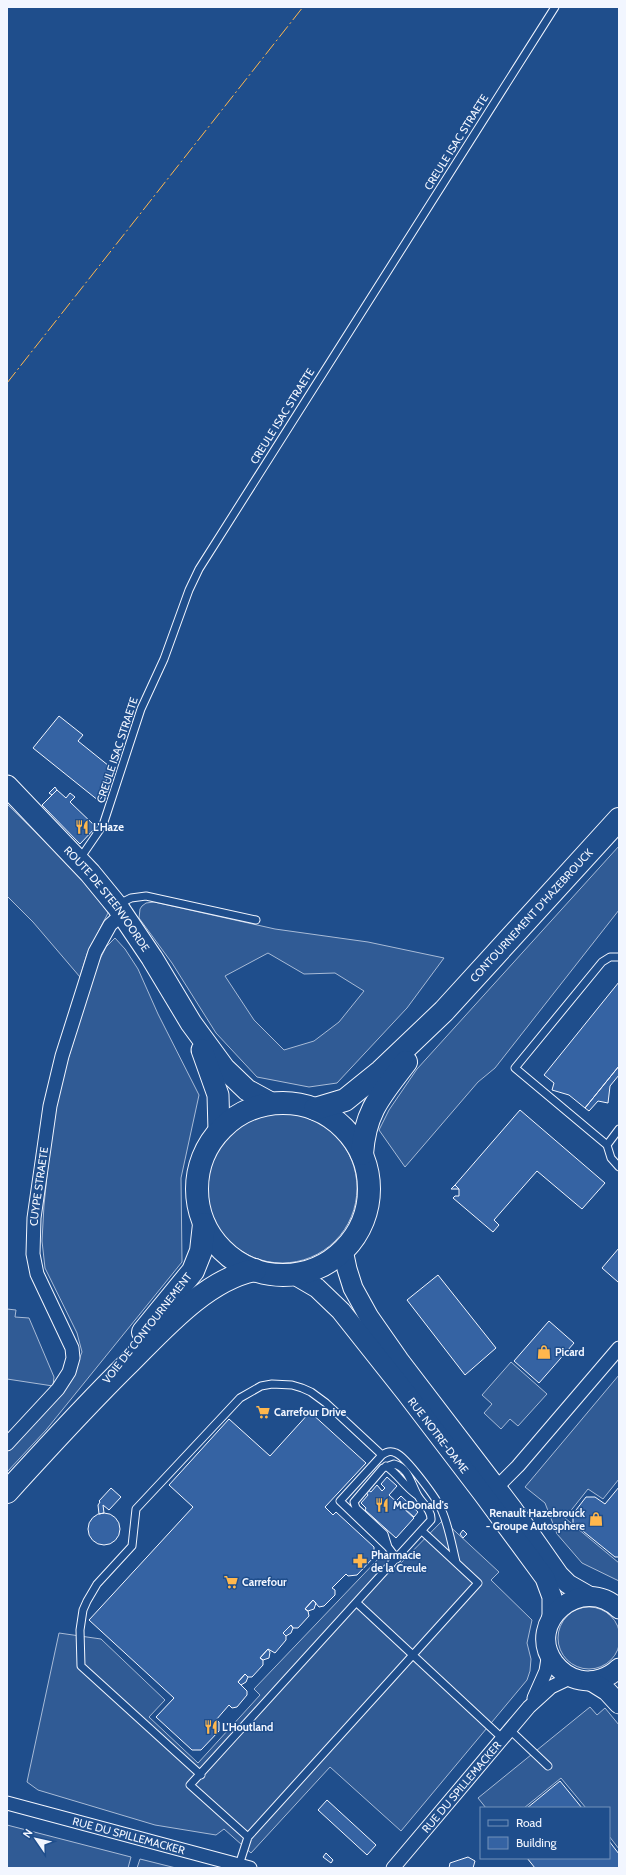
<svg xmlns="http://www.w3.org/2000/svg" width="626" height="1875" font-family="Cabin,sans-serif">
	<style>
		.built { fill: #305b95; stroke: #a8bbd7; fill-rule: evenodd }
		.building { fill: #3563a3; stroke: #f2f6ff }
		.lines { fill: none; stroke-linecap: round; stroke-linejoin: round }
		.service-casing { stroke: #f2f6ff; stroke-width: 9 }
		.minor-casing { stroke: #f2f6ff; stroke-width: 15 }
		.secondary-casing { stroke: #f2f6ff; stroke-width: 21 }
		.primary-casing { stroke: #f2f6ff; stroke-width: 23 }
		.trunk-casing { stroke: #f2f6ff; stroke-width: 24 }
		.service { stroke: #1f4e8c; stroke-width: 7 }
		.minor { stroke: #1f4e8c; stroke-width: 13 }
		.secondary { stroke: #1f4e8c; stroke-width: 19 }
		.primary { stroke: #1f4e8c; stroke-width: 21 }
		.trunk { stroke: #1f4e8c; stroke-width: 22 }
		.power { stroke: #ffb74d; stroke-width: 1; stroke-dasharray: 14 3 2 3; stroke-linecap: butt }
		.labels { text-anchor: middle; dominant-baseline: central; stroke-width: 3; stroke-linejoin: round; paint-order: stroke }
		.street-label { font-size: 11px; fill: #f2f6ff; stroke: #1f4e8c }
		.poi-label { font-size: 11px; font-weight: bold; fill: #f2f6ff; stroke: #1f4e8c; text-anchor: start }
	</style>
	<rect width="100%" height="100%" fill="#1f4e8c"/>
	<path class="built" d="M7 804 70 866 94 893 108 913 87 954 80 977 33 922 7 896Z
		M619 846V910L495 1068 478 1082 405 1167 379 1130 389 1110 417 1069Z
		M154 902 275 929 368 942 444 958 407 1008 337 1083 309 1087 257 1077 216 1033 172 963 139 918 140 909 142 906 146 903ZM268 953 304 974 335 973 364 991 339 1022 314 1041 284 1050 254 1020 225 976Z
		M115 938 125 949 138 969 158 1014 199 1095 181 1178 182 1262 46 1430 7 1472V1451L62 1394 71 1380 82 1352 77 1333 45 1268 42 1241 44 1205 53 1118 57 1096 95 969 106 947Z
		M207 1188a75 75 0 1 1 150 0a75 75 0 1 1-150 0Z
		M7 1309 16 1310 15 1317 29 1318 54 1377 53 1386 7 1379Z
		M511 1362 547 1394 518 1426 510 1419 501 1429 484 1413 492 1404 482 1395Z
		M619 1375V1479L603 1499 588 1489 565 1518 619 1563V1581L582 1563 557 1534 545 1503 525 1487Z
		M443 1520 499 1572 491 1580 532 1620 527 1643 531 1659 530 1671 527 1680 401 1831 330 1767 251 1853 224 1829 216 1835 155 1825 38 1790 27 1782 59 1633 101 1639 165 1700 149 1717 198 1763 260 1695 254 1689 382 1555 396 1568Z
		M558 1638a31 31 0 1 1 62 0a31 31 0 1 1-62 0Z
		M590 1707 597 1715 605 1708 619 1725V1849L609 1836V1808H586L561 1778 524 1808H486L478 1798Z
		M7 1825 131 1857 128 1868H7Z
		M140 1859 176 1868H137Z"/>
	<path class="building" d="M59 716 83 735 78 741 114 770 102 786 107 790 99 801 33 748Z
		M55 787 57 790 52 795 49 793Z
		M57 790 66 798 70 793 75 797 70 802 96 827 80 844 42 805Z
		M619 982V1066L585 1108 569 1095 552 1090 554 1083 544 1075Z
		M619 1066V1075L610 1086 608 1103 598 1101 589 1111 585 1108Z
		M520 1110 605 1183 582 1209 537 1171 494 1220 499 1225 493 1232 453 1198 455 1196H459V1189L455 1185Z
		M455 1185 459 1189H451Z
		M619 1248V1281L618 1282 602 1268Z
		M438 1275 496 1348 465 1375 407 1300Z
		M549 1321 574 1343 539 1383 514 1361Z
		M310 1412 366 1463 325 1507 333 1515 336 1512 374 1547V1557L357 1575 348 1576 346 1574 332 1588 335 1590V1595L324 1606 319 1607 313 1600 305 1609 308 1611 309 1616 298 1628H293L291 1625 283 1633 286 1636V1640L275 1653 268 1649 260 1658 263 1660V1665L252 1677H248L245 1674 238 1682 247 1691V1695L237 1707 232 1708 229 1705 216 1720 219 1722V1731L201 1750H192L156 1717 174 1698 89 1620 193 1507 169 1485 229 1419 270 1456Z
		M387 1477 397 1486 389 1495 414 1518 396 1538 365 1510 366 1508 361 1503 368 1495 366 1492 368 1490 371 1492 377 1485 382 1491 385 1488 381 1484Z
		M619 1487V1557H615L573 1523V1514L586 1497H595L605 1504Z
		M111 1488 121 1497 109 1510 103 1505 104 1513 99 1514 98 1505 100 1502 99 1501Z
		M401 1496 418 1512 414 1517 396 1501Z
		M88 1529a16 16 0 1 1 32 0a16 16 0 1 1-32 0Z
		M463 1530 467 1534 463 1538 460 1534Z
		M313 1600 316 1603 314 1609 308 1611 305 1609Z
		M291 1625 293 1628 291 1633 286 1636 283 1633Z
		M268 1649 270 1652 269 1658 263 1660 260 1658Z
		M245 1674 248 1677 246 1682 241 1685 238 1682Z
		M560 1781 582 1808H527Z
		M327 1800 376 1845 367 1855 318 1810Z
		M609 1841 619 1854V1868H535L527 1858H609Z
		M326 1853 333 1860 331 1863 323 1857Z
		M468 1857 475 1861 473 1868H449L450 1863Z"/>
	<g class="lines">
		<defs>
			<path id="service" d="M79 860 103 825 141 709 164 659 189 590 199 569 555 7
				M119 904 131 898 146 896 256 920
				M619 957H610L602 962 515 1068 607 1145 611 1158 619 1167
				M607 1145 619 1129
				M386 1466C398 1474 404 1486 417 1495
				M397 1559 388 1547 340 1501 382 1455C386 1452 390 1450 396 1453 406 1457 438 1500 442 1511 449 1527 452 1546 456 1562
				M357 1603 502 1738
				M510 1730 548 1766
				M201 1775 81 1666 80 1630 83 1610 87 1601 97 1584 132 1546 136 1509 240 1398 261 1386 272 1384 292 1385 302 1388 311 1392 326 1403 382 1455
				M248 1837 190 1785 431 1520C432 1510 422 1503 418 1496 411 1484 409 1468 394 1464L383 1468 354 1502 356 1508 384 1534 388 1547
				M239 1865 248 1837 478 1583 422 1531"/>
			<g id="minor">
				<path id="s1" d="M7 1444 58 1389 69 1372 73 1358 72 1348 37 1274 33 1254 34 1218 50 1106 62 1056 95 952 110 925 122 914"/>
				<path d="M497 1487 518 1466 619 1348"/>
				<path d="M534 1698 546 1671 549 1652"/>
				<path id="s2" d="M7 1803 250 1868"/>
				<path id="s3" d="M393 1868 529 1707 551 1687 572 1677"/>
			</g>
			<g id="secondary">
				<path d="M343 1250 347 1269 353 1288 369 1317 399 1360 512 1508 559 1575 568 1584 589 1596"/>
				<path id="s4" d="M293 1274 317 1288 341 1311 406 1393 483 1494 545 1578 552 1597V1617"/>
				<path d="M619 1609C582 1573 524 1622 554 1663 561 1672 569 1678 580 1680 594 1683 609 1678 619 1668"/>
				<path d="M591 1681 607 1691 619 1704"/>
			</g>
			<g id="primary">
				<path id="s5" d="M7 786 90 873 117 906 152 958 191 1023 224 1068 247 1090 271 1103"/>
				<path d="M202 1050 218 1095 219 1131"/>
			</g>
			<g id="trunk">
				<circle cx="283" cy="1189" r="86"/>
				<path id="s6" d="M315 1109 345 1100 381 1071 444 1011 619 819"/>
				<path d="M362 1154C365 1111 381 1095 406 1062"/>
				<path d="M143 1332 193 1271 201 1251 204 1224"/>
				<path d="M7 1492C47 1448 87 1404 130 1362 163 1329 207 1279 255 1270"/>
			</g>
		</defs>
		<use href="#service" class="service-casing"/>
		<use href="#minor" class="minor-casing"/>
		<use href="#secondary" class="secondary-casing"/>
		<use href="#primary" class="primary-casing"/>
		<use href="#trunk" class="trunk-casing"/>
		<use href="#service" class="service"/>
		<use href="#minor" class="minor"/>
		<use href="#secondary" class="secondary"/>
		<use href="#primary" class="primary"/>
		<use href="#trunk" class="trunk"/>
		<path class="power" d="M7 383 303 7"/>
	</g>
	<defs>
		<symbol id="restaurant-bare" viewBox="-9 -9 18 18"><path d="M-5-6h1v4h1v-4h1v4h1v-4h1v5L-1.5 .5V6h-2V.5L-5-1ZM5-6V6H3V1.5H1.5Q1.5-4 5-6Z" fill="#ffb74d" stroke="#1f4e8c" stroke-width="2.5" paint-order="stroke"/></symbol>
		<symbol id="shop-bare" viewBox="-9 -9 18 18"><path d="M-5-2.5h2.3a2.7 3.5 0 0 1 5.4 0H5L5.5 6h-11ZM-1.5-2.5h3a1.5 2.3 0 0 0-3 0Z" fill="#ffb74d" stroke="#1f4e8c" stroke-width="2.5" paint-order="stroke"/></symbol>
		<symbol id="supermarket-bare" viewBox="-9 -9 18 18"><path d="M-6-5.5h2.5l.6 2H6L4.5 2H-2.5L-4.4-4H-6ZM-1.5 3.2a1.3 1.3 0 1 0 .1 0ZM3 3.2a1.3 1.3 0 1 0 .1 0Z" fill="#ffb74d" stroke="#1f4e8c" stroke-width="2.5" paint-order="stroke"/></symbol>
		<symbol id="pharmacy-bare" viewBox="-9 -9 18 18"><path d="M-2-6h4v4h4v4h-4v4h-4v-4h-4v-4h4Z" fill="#ffb74d" stroke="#1f4e8c" stroke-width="2.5" paint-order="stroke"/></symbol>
	</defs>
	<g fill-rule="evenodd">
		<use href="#restaurant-bare" x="72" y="817" width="20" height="20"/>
		<use href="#shop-bare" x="534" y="1342" width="20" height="20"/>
		<use href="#supermarket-bare" x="253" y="1402" width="20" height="20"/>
		<use href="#restaurant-bare" x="372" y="1495" width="20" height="20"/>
		<use href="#shop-bare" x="586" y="1509" width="20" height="20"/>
		<use href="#pharmacy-bare" x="350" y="1551" width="20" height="20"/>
		<use href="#supermarket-bare" x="221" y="1572" width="20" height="20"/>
		<use href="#restaurant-bare" x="201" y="1717" width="20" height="20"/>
	</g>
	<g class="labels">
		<g class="street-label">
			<text transform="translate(456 142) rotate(-58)">CREULE ISAC STRAETE</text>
			<text transform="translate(282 416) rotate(-58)">CREULE ISAC STRAETE</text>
			<text transform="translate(117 750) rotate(-72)">CREULE ISAC STRAETE</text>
			<text stroke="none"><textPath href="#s5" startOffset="151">ROUTE DE STEENVOORDE</textPath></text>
			<text stroke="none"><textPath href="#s6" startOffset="294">CONTOURNEMENT D'HAZEBROUCK</textPath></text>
			<text stroke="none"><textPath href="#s1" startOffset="290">CUYPE STRAETE</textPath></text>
			<text transform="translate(147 1328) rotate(-52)">VOIE DE CONTOURNEMENT</text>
			<text stroke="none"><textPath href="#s4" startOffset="219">RUE NOTRE-DAME</textPath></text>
			<text stroke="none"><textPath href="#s3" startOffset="106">RUE DU SPILLEMACKER</textPath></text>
			<text stroke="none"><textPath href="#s2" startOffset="126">RUE DU SPILLEMACKER</textPath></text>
		</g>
		<g class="poi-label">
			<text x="93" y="827">L'Haze</text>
			<text x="555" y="1352">Picard</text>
			<text x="274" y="1412">Carrefour Drive</text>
			<text x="393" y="1505">McDonald's</text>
			<text x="585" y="1513" text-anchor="end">Renault Hazebrouck<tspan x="585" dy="13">- Groupe Autosphere</tspan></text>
			<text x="371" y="1555">Pharmacie<tspan x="371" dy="13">de la Creule</tspan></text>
			<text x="242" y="1582">Carrefour</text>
			<text x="222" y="1727">L'Houtland</text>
		</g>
	</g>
	<rect width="626" height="1875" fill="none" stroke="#f2f6ff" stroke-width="16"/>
	<rect x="480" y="1807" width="130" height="52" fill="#1f4e8c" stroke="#7391ba"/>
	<rect x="488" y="1820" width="20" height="6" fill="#1f4e8c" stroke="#7391ba"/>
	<text x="516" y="1827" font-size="12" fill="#f2f6ff">Road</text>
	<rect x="488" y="1837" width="20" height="12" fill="#3563a3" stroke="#7391ba"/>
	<text x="516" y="1847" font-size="12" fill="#f2f6ff">Building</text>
	<g transform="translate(36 1839) rotate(304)" stroke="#1f4e8c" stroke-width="3" paint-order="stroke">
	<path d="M0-3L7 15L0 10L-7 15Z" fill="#f2f6ff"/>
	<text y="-6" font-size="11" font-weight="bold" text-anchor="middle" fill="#f2f6ff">N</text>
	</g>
</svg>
